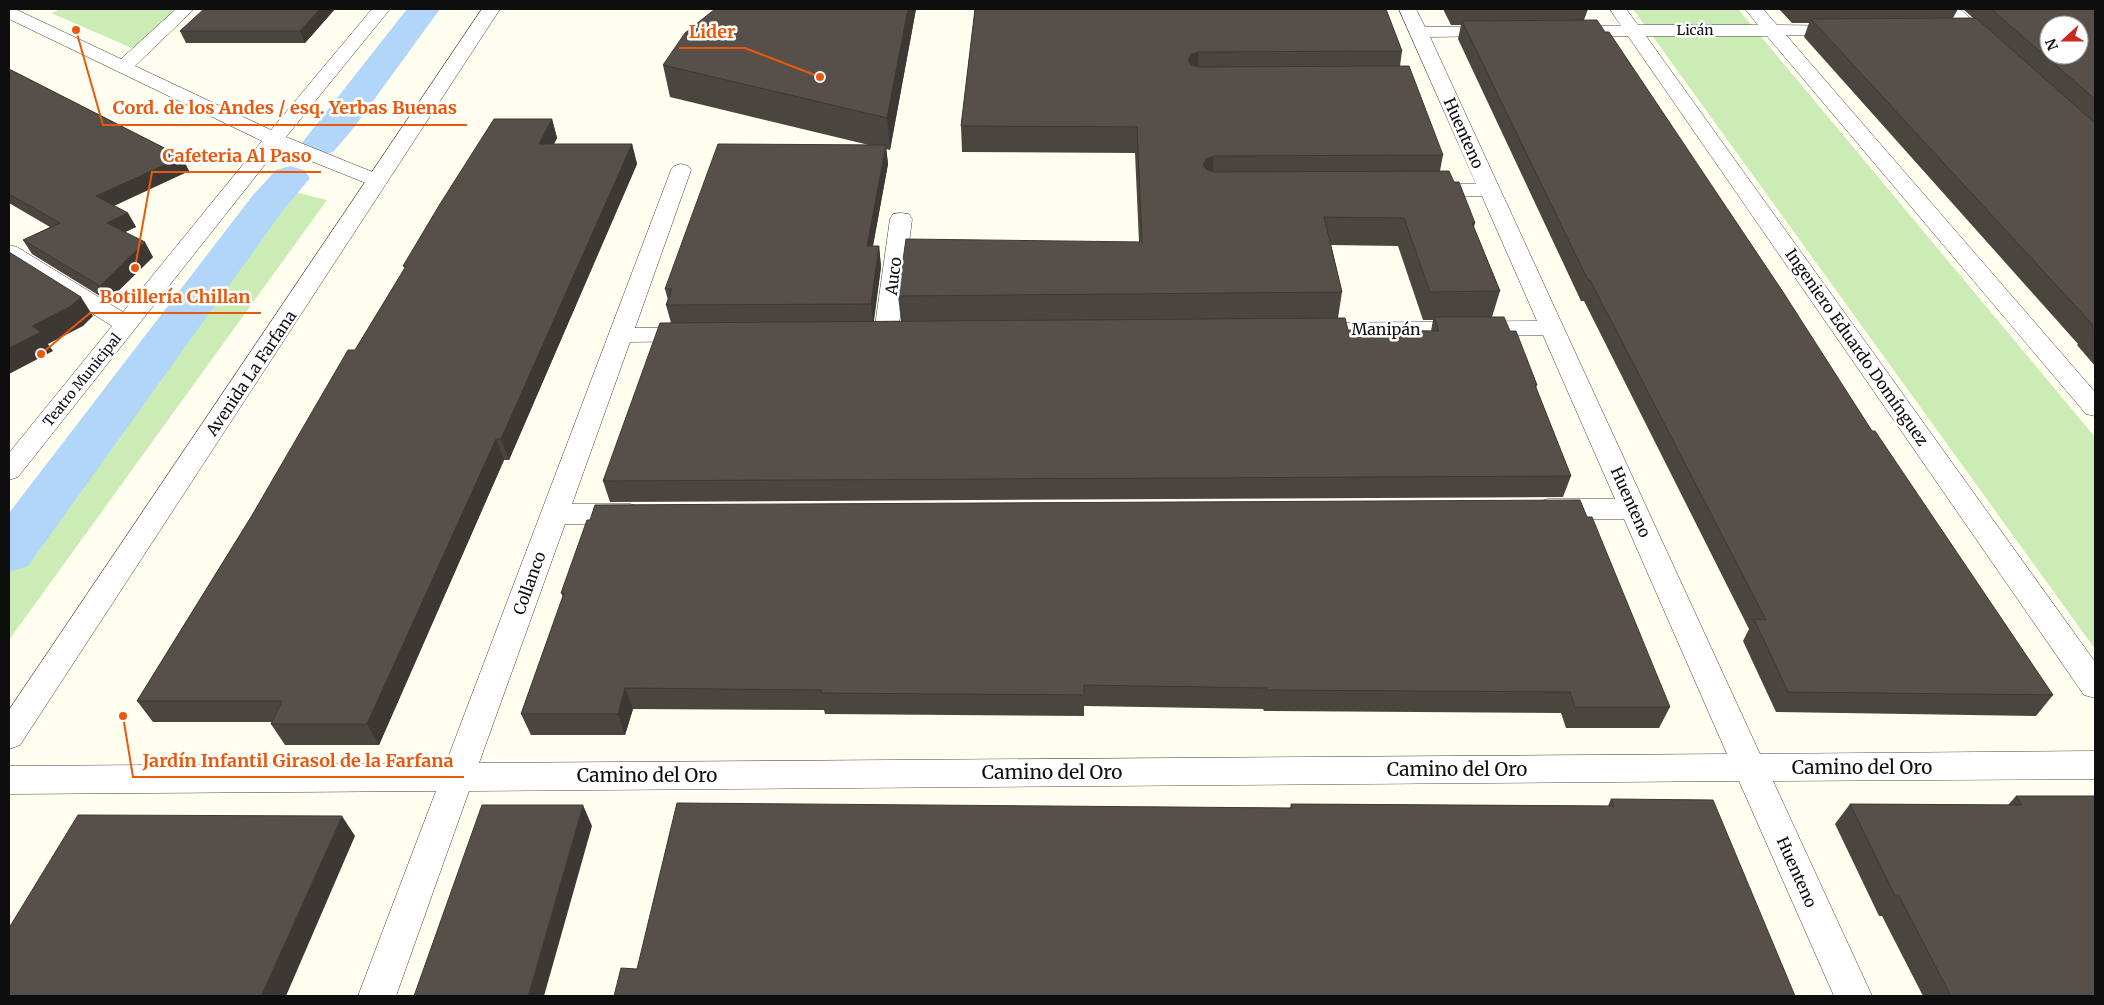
<svg xmlns="http://www.w3.org/2000/svg" width="2104" height="1005" font-family="Merriweather,serif">
	<style>
		.green { fill: #ccecb6 }
		.lines { fill: none; stroke-linecap: round; stroke-linejoin: round }
		.canal { fill: #b1d6f9; fill-rule: evenodd }
		.minor-casing { stroke: #414141; stroke-width: 1 }
		.tertiary-casing { stroke: #414141; stroke-width: 1 }
		.minor { fill: #fff; fill-rule: evenodd }
		.tertiary { fill: #fff; fill-rule: evenodd }
		.wall { fill: #4b4540; fill-rule: evenodd }
		.shaded-wall { fill: #3d3834 }
		.building { fill: #57504a; stroke: #3d3834; fill-rule: evenodd }
		.labels { text-anchor: middle; dominant-baseline: central; stroke-width: 5; stroke-linejoin: round; paint-order: stroke }
		.far-street-label { font-size: 14px; fill: #0e0e0e; stroke: #fff }
		.street-label { font-size: 16px; fill: #0e0e0e; stroke: #fff }
		.near-street-label { font-size: 19px; fill: #0e0e0e; stroke: #fff }
		.leader { fill: none; stroke: #e8590c; stroke-width: 2 }
		.callout-dot { fill: #e8590c; stroke: #fff; stroke-width: 2 }
		.callout-label { font-size: 18px; text-anchor: middle; font-weight: bold; fill: #e8590c; stroke: #fff; stroke-width: 5; stroke-linejoin: round; paint-order: stroke }
	</style>
	<rect width="100%" height="100%" fill="#fffeef"/>
	<path class="green" d="M62 9H177L134 49 51 13Z
		M1633 9H1738L2095 437V649Z
		M274 187 327 200 9 640V526Z"/>
	<g class="lines">
		<path class="canal" d="M407 9H440L352 130 333 152 320 155 307 152 301 144Z
			M290 166 304 170 310 178 281 213 28 566 9 572V513L253 195 276 170Z"/>
		<defs>
			<path id="minor" d="M9 9H15L121 59 176 9H194L135 66 271 130 372 9H390L286 137 385 177 388 181 385 185 378 187 371 185 278 148 18 477 9 480V453L112 326 9 261V245L17 247 123 312 262 141 9 19Z
				M1399 9H1416L1425 27 1497 26 1503 27 1506 31 1503 35 1497 36 1430 37 1760 754 2095 751V779L1773 781 1872 996H1834L1739 781 469 791 396 996H358L436 791 9 794V766L446 763 671 170 674 166 681 164 688 166 691 170 635 328 693 327 701 329 705 334 701 339 693 341 630 342 572 504H630L640 507 644 514 640 521 630 524H565L479 763 1727 754 1624 519H1548L1538 516 1534 509 1538 502 1548 499H1615L1543 335 1311 337 1303 335 1299 330 1303 325 1311 323 1537 321 1482 196H1423L1416 194 1413 190 1416 186 1423 184H1476Z
				M1610 9H1626L1638 25H1758L1745 9H1763L1777 25 1850 26 1853 30 1850 34 1844 35H1786L2095 392V416L2086 414 1767 36H1646L2095 662V698L2084 695 1628 36H1567L1561 35 1558 31 1561 27 1567 26H1621Z
				M1942 9H1960L1997 43 1994 47 1988 48 1982 47Z
				M901 213 909 214 912 219 898 333 894 338 886 340 878 338 874 333 890 219 893 214Z"/>
			<path id="tertiary" d="M482 9H500L20 745 9 749V710Z"/>
		</defs>
		<use href="#minor" class="minor-casing"/>
		<use href="#tertiary" class="tertiary-casing"/>
		<use href="#minor" class="minor"/>
		<use href="#tertiary" class="tertiary"/>
	</g>
	<path class="wall" d="M335 9 305 43H186L180 31Z
		M916 9 890 150 886 149 888 164 873 246H879L881 267 874 321H901L898 296 1139 242 1135 153 962 152 961 126 975 9 1402 51 1400 66 1443 155 1440 171 1454 182 1475 223 1474 227 1500 291 1492 317 1510 331 1537 385 1536 388 1571 476 1563 497 610 502 603 481 671 323 666 305 668 300 665 289 869 145 670 97 663 65ZM1331 245 1398 246 1423 320H1433L1431 331 1348 330 1338 318 1342 292Z
		M1443 9H1588L1584 20 1872 431 2053 695 2036 716 1776 712 1743 641 1749 629 1584 301H1581L1458 39 1461 25H1451Z
		M1779 9H1958L1953 18H1973L1963 9H2095V366L2077 345 2078 344 1804 37 1809 23H1792Z
		M9 69 182 157 189 171 114 206 128 213 136 227 125 232 153 257 108 301 32 254 23 240 50 227 9 203Z
		M552 119 557 138 554 144H632L637 164 509 460H504L379 745H285L271 724 272 722H153L137 701 251 517 355 350 405 268 403 266Z
		M1587 517 1670 707 1659 728H1566L1561 713 1264 711 1263 709 1084 706V716L825 714 824 710 633 709 625 735H531L521 714 563 597 561 593Z
		M2016 796H2095V996H1923L1882 916H1879L1835 824 1850 804 2008 805Z
		M1611 799 1795 996 637 969 1290 808 1291 804 1608 806Z"/>
	<path class="shaded-wall" d="M320 9H335L305 43 300 31Z
		M908 9H916L890 150 887 118Z
		M1199 52 1197 77 1188 60 1191 54Z
		M552 119 557 138 544 163 539 144Z
		M632 144 637 164 509 460 501 439Z
		M886 145 888 164 869 267 867 246Z
		M1214 156 1212 183 1203 165 1206 159Z
		M182 157 189 171 104 210 96 196Z
		M128 213 136 227 115 237 107 223Z
		M145 242 153 257 108 301 100 286Z
		M879 246 881 267 873 324 871 304Z
		M81 297 93 316 83 326 48 344 53 351 9 374V348L32 326Z
		M496 439 504 460 379 745 367 724Z
		M625 688 633 709 625 735 618 714Z
		M583 805 592 826 544 996H528Z
		M342 816 355 836 286 996H261Z"/>
	<path class="building" d="M204 9H320L300 31H180Z
		M715 9H908L887 118 663 65 685 33Z
		M975 9H1386L1402 51 1199 52 1191 54 1188 60 1191 65 1199 67 1409 66 1443 155 1214 156 1206 159 1203 165 1207 170 1215 172 1449 171 1454 182H1459L1475 223H1472L1500 291 1430 292 1404 218 1324 217 1342 292 898 296 906 239 1142 242 1137 127 961 126Z
		M1991 9H2095V99ZM2049 25H2079V55H2049Z
		M1976 18 2095 123V330L2091 325H2093L1811 19Z
		M1597 20 1605 32H1609L1783 292 1872 431H1875L2053 695 1788 692 1754 619 1766 620 1590 280H1588L1462 21Z
		M9 69 182 157 96 196 128 213 107 223 145 242 100 286 23 240 60 223 9 194Z
		M494 119H552L539 144H632L501 439H496L367 724H271L282 701H137L251 517 348 350H355L406 266H403L440 204Z
		M718 144 886 145 867 246H879L871 304 666 305 672 289H665Z
		M9 252 81 297 71 306 32 326 41 332 9 348Z
		M1434 317H1504L1510 331H1516L1537 385H1535L1571 476 603 481 660 323 1345 318 1348 330 1439 331Z
		M1580 500 1587 517H1592L1670 707H1575L1570 692 1267 690V688L1084 685V695L821 693 822 690 625 688 618 714H521L564 593H561L587 520H590L595 505Z
		M2016 796H2095V996H1951L1899 896H1895L1850 804 2022 805Z
		M1611 799 1713 800 1795 996H614L621 968 637 969 677 803 1292 808 1291 804 1614 806Z
		M482 805H583L528 996H414Z
		M78 815 342 816 261 996H9V928Z"/>
	<g class="labels">
		<g class="far-street-label">
			<text x="1695" y="30">Licán</text>
			<text transform="translate(82 380) rotate(-51)">Teatro Municipal</text>
		</g>
		<g class="street-label">
			<text transform="translate(1464 133) rotate(66)">Huenteno</text>
			<text transform="translate(893 276) rotate(-83)">Auco</text>
			<text x="1386" y="329">Manipán</text>
			<text transform="translate(1857 347) rotate(55)">Ingeniero Eduardo Domínguez</text>
			<text transform="translate(251 373) rotate(-56)">Avenida La Farfana</text>
			<text transform="translate(1631 502) rotate(66)">Huenteno</text>
			<text transform="translate(529 583) rotate(-70)">Collanco</text>
			<text transform="translate(1797 872) rotate(66)">Huenteno</text>
		</g>
		<g class="near-street-label">
			<text x="1862" y="767">Camino del Oro</text>
			<text x="1457" y="769">Camino del Oro</text>
			<text x="1052" y="772">Camino del Oro</text>
			<text x="647" y="775">Camino del Oro</text>
		</g>
	</g>
	<path class="leader" d="M820 77L745 48H679M76 30L103 125H467M135 268L152 172H321M41 354L90 313H261M123 716L133 777H464"/>
	<g class="callout-dot">
		<circle cx="820" cy="77" r="5"/>
		<circle cx="76" cy="30" r="5"/>
		<circle cx="135" cy="268" r="5"/>
		<circle cx="41" cy="354" r="5"/>
		<circle cx="123" cy="716" r="5"/>
	</g>
	<g class="callout-label">
		<text x="712" y="38">Lider</text>
		<text x="285" y="114">Cord. de los Andes / esq. Yerbas Buenas</text>
		<text x="237" y="162">Cafeteria Al Paso</text>
		<text x="175" y="303">Botillería Chillan</text>
		<text x="298" y="767">Jardín Infantil Girasol de la Farfana</text>
	</g>
	<rect width="2104" height="1005" fill="none" stroke="#0e0e0e" stroke-width="20"/>
	<g transform="translate(2064 40) rotate(249)"><circle r="24" fill="#ffffff" stroke="#9f9f9f"/>
	<path d="M0-4L9 19L0 12L-9 19Z" fill="#c62a1e"/>
	<text y="-8" font-size="14" font-weight="bold" text-anchor="middle" fill="#0e0e0e">N</text>
	</g>
</svg>
